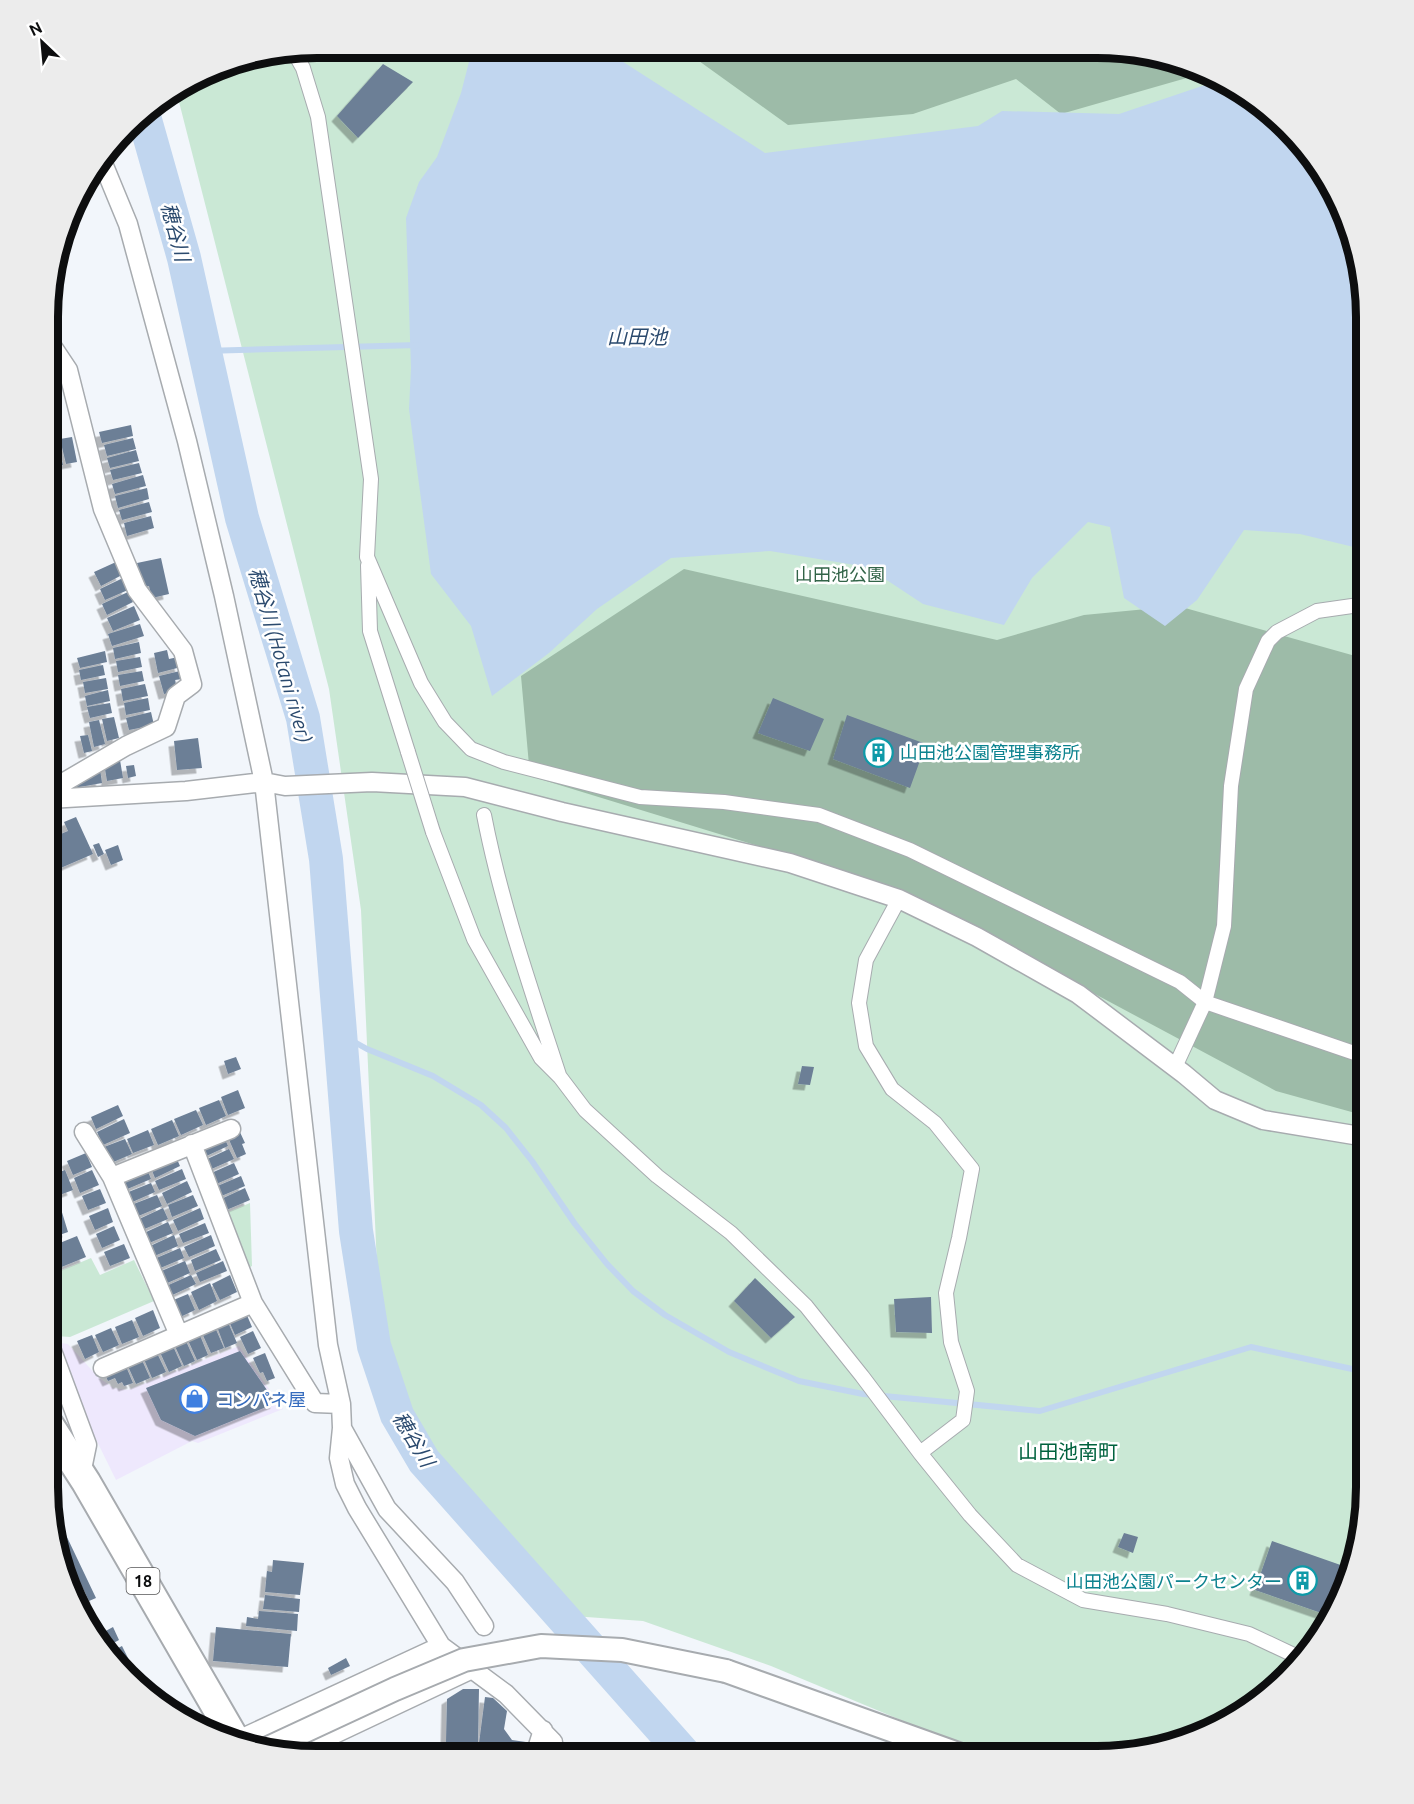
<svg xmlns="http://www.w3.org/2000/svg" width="1414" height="1804" font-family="Ubuntu,'Noto Sans JP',sans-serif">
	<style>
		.commercial { fill: #eee8fd }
		.green { fill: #cae8d5 }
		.forest { fill: #9dbba8 }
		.water { fill: #c1d6ef }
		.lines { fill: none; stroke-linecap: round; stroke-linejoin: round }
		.stream { stroke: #c1d6ef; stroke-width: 6 }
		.river { stroke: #c1d6ef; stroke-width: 34 }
		.building { fill: #6c7f96; filter: url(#shadow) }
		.pedestrian-casing { stroke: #a7abaf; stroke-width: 16 }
		.minor-casing { stroke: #a7abaf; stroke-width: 21 }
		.tertiary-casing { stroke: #a7abaf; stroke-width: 26 }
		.primary-casing { stroke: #a7abaf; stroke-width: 32 }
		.pedestrian { stroke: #fff; stroke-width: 14 }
		.minor { stroke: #fff; stroke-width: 18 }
		.tertiary { stroke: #fff; stroke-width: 22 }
		.primary { stroke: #fff; stroke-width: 28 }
		.pedestrian-bridge-casing { stroke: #a7abaf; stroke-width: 16; stroke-linecap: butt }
		.tertiary-bridge-casing { stroke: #a7abaf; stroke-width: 26; stroke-linecap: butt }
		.pedestrian-bridge { stroke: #fff; stroke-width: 14 }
		.tertiary-bridge { stroke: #fff; stroke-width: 22 }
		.labels { text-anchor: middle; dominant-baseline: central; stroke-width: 5; stroke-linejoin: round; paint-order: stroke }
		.shield { fill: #fff; stroke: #565657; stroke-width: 1.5 }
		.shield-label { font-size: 16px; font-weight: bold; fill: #0d0e0f }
		.park-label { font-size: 18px; fill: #326448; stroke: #fff }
		.culture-label { font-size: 18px; fill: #0d838f; stroke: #fff; text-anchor: start }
		.shop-label { font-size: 18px; fill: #366cbe; stroke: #fff; text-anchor: start }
		.water-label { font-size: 20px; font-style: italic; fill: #2b4a6e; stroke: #fff }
		.neighbourhood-label { font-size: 20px; fill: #00623e; stroke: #fff }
		.rim { fill: none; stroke: #0d0e0f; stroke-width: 8 }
	</style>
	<defs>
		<filter id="shadow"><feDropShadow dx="-5.5" dy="5.5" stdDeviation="0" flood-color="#0004"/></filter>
	</defs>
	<rect width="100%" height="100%" fill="#f2f6fb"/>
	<path class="commercial" d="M53 1342 68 1344 99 1378 114 1388 128 1390 239 1346 283 1409 198 1443 192 1441 116 1480 84 1415Z"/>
	<path class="green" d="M318 48 1132 50 1246 94 1330 183 1357 248 1366 318 1365 1503 1352 1573 1321 1636 1231 1720 1113 1755H985L771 1666 643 1621 572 1616 490 1527 429 1454 399 1397 380 1333 361 910 329 689 177 94 231 62Z
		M250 1203 252 1266 248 1268 226 1213Z
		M91 1258 100 1275 134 1260 154 1301 70 1337 56 1336 48 1318V1276Z
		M48 1359 66 1406 58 1410 48 1395Z"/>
	<path class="forest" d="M679 49 1132 50 1197 75 1061 114 1016 79 913 114 788 125 692 56Z
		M684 569 997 640 1084 615 1178 606 1366 659V1116L1276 1091 899 889 530 776 521 676Z"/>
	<path class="water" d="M481 48 603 49 765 153 978 126 1002 111 1119 114 1214 82 1246 94 1330 183 1357 248 1366 318V550L1300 534 1244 530 1197 600 1165 626 1124 598 1110 527 1088 522 1032 578 1004 625 923 604 867 567 770 551 671 558 597 609 549 653 492 696 471 626 431 574 409 409 411 368 406 218 419 182 437 157 461 93 470 58Z"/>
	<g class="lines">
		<path class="stream" d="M205 351 418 345
			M340 1034 367 1049 433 1076 481 1105 506 1128 532 1161 575 1224 607 1264 633 1291 665 1315 729 1352 799 1381 863 1394 1040 1411 1251 1347 1366 1372"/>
		<path class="river" d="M143 113 184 258 242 518 303 718 326 859 356 1231 374 1346 397 1415 424 1461 685 1755"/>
	</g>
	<path class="building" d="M383 64 413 82 358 138 337 116Z
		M52 359 57 368 50 372V360Z
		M131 425 133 436 102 443 99 432Z
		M72 437 77 462 66 464 60 439Z
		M133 438 136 449 107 456 104 445Z
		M57 440 63 465 52 467 50 458V441Z
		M136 450 139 461 110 468 107 458Z
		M139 463 142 473 113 480 110 470Z
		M143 475 146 486 115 494 112 484Z
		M147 488 149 499 118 508 115 496Z
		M149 502 152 512 122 520 119 510Z
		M151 516 154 528 127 536 124 523Z
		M161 558 169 594 152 598 149 586 143 587 137 563Z
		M116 562 122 575 101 586 94 572Z
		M123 578 128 590 105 600 100 589Z
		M128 592 133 602 107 615 102 604Z
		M134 606 140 620 113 631 107 618Z
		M140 624 144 636 112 646 108 634Z
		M139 642 141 653 115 659 113 648Z
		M167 650 169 659 178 657 181 667 158 673 154 653Z
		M105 651 107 662 80 668 77 658Z
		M140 657 142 667 118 672 116 661Z
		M103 665 105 675 81 680 79 670Z
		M142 671 144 681 120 686 118 675Z
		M180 671 182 679 175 680 177 691 164 694 159 676Z
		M106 678 108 689 85 693 83 682Z
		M145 684 148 696 123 701 121 689Z
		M108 690 110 701 87 706 85 696Z
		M148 698 150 710 126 715 124 703Z
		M773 698 824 719 810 751 758 733Z
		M110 703 112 713 90 718 87 707Z
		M151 712 154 725 129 730 126 718Z
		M847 715 926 744 910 788 833 759Z
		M114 717 119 738 107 741 102 719Z
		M99 720 105 744 94 747 89 722Z
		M88 735 92 751 84 753 80 736Z
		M198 738 202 768 177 770 174 741Z
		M120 760 123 778 107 781 104 763Z
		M134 765 136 776 128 778 126 766Z
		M100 769 102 783 74 788 73 782Z
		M52 805 61 826 49 831V807Z
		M76 817 93 854 49 873V839L68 831 64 822Z
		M99 843 104 854 98 857 93 845Z
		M118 845 123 860 111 865 105 850Z
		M236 1057 241 1069 228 1074 224 1061Z
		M802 1066 814 1067 810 1085 798 1084Z
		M238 1090 245 1108 228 1115 221 1097Z
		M219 1100 226 1116 206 1125 199 1108Z
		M118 1105 123 1116 96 1129 91 1117Z
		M196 1110 203 1125 181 1135 174 1119Z
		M124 1119 130 1133 103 1145 97 1132Z
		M172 1120 179 1136 158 1145 151 1129Z
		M148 1130 154 1145 133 1153 127 1139Z
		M239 1130 245 1143 242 1144 246 1154 237 1158 227 1135Z
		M223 1135 228 1146 202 1158 200 1146Z
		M125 1139 132 1154 111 1163 104 1147Z
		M49 1141 55 1156 49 1158Z
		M229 1149 234 1159 207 1171 203 1161Z
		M86 1153 92 1167 73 1175 67 1161Z
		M176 1157 180 1166 155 1178 151 1168Z
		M234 1163 239 1174 214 1185 209 1174Z
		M147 1169 151 1179 125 1190 121 1180Z
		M182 1169 186 1179 159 1190 155 1181Z
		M65 1170 73 1190 49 1199V1176Z
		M92 1170 99 1185 80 1193 74 1178Z
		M241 1176 245 1186 219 1197 215 1187Z
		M187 1181 192 1192 167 1204 162 1193Z
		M151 1183 155 1192 130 1203 126 1193Z
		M245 1188 250 1200 224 1211 219 1200Z
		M100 1189 106 1203 88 1210 82 1196Z
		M157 1195 162 1206 136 1217 131 1205Z
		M193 1195 198 1206 172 1217 168 1205Z
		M108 1208 113 1222 95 1230 89 1216Z
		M163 1208 168 1219 142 1230 137 1220Z
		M200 1208 204 1219 178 1231 173 1220Z
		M61 1209 68 1232 48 1239 49 1214Z
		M168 1222 173 1233 149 1243 144 1233Z
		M205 1223 209 1233 183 1243 179 1234Z
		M114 1226 120 1240 102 1248 96 1234Z
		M174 1235 178 1246 152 1257 148 1247Z
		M211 1235 215 1246 189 1257 184 1247Z
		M77 1236 86 1257 59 1268 50 1247Z
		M124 1244 130 1258 110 1266 104 1252Z
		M180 1248 184 1258 158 1269 154 1259Z
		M216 1249 221 1260 195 1271 191 1260Z
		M185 1261 190 1273 165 1284 159 1272Z
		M223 1261 227 1271 200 1282 196 1273Z
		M191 1275 196 1284 168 1297 164 1287Z
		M230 1275 237 1292 220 1300 212 1284Z
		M755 1278 795 1317 771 1338 734 1301Z
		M210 1283 217 1301 199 1310 191 1292Z
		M188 1294 195 1310 178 1318 171 1301Z
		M931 1297 932 1333 896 1332 894 1299Z
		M153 1310 160 1328 143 1336 135 1318Z
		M246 1313 252 1327 235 1335 229 1321Z
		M132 1320 139 1337 122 1344 115 1327Z
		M227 1320 237 1343 225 1348 216 1324Z
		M214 1325 224 1348 211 1353 201 1331Z
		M111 1328 119 1345 103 1352 95 1335Z
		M253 1331 261 1348 248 1354 240 1337Z
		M199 1333 208 1355 197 1360 187 1338Z
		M92 1335 99 1352 85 1359 77 1341Z
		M185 1339 195 1361 184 1366 174 1344Z
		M172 1344 182 1366 169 1372 159 1350Z
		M156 1351 166 1372 152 1378 143 1357Z
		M240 1351 276 1403 195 1436 161 1420 146 1388Z
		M265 1353 275 1378 267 1381 263 1372 260 1373 253 1358Z
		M141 1358 150 1378 136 1384 127 1364Z
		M125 1364 133 1383 124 1386 122 1382 118 1384 115 1378 108 1381 104 1373Z
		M56 1514 66 1532 55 1538 52 1516Z
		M1124 1533 1138 1537 1133 1553 1118 1547Z
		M66 1535 96 1598 89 1601 59 1539Z
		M1272 1541 1352 1569 1330 1616 1255 1590Z
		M273 1560 304 1563 300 1595 265 1592 267 1571 272 1572Z
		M265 1595 300 1599 299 1612 263 1609Z
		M259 1611 298 1614 297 1631 246 1626 247 1617 258 1619Z
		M113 1627 119 1640 108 1646 102 1633Z
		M216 1627 291 1634 288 1667 213 1661Z
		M122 1646 137 1676 136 1677 112 1651Z
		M346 1658 350 1666 331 1675 328 1668Z
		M463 1689H479L478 1743 446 1742 447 1699Z
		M485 1697 493 1698 507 1711 504 1729 512 1740 526 1742 525 1755H509L478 1751Z
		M551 1749 557 1755H543Z"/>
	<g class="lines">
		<defs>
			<path id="pedestrian" d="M294 52 303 68 318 117 371 479 367 557 421 683 445 722 471 749 504 762 640 797 724 802 819 815 910 850 1180 982 1205 1002 1366 1057
				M368 565 370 631 408 752
				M484 815C501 903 531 989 559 1075
				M433 832 474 939 541 1058 560 1077 585 1110 657 1176 731 1233 806 1306 862 1376 920 1453 970 1515 1017 1565 1083 1600 1167 1614 1249 1634 1298 1657
				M899 899 866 960 859 1003 866 1046 892 1089 935 1123 972 1169 959 1238 946 1293 951 1342 967 1391 963 1420 920 1453
				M1175 1067 1205 1002 1224 926 1231 786 1246 689 1268 641 1277 632 1317 611 1366 604"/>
			<path id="minor" d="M102 161 128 224 187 441 224 596 264 782 328 1345 341 1404 342 1428 387 1509 455 1582 484 1626
				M49 791 126 746 166 727 176 696 192 684 183 651 137 590 103 509 68 370 50 343
				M49 799 186 791 264 782 285 786 372 782 465 787 562 812 790 863 899 899 977 937 1078 994 1184 1074 1215 1100 1263 1120 1366 1137
				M84 1132 112 1177 179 1335
				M192 1144 253 1303 315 1403 341 1404
				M112 1177 231 1129
				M48 1340 87 1445 81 1474
				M103 1368 253 1303
				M342 1428 339 1458 345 1484 357 1508 441 1646 506 1694 553 1742
				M236 1741 441 1646
				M292 1754 472 1669
				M535 1755 543 1730"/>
			<path id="tertiary" d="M726 1671 961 1755"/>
			<path id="primary" d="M48 1423 86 1482 237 1743"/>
		</defs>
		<use href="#pedestrian" class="pedestrian-casing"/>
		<use href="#minor" class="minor-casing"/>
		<use href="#tertiary" class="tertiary-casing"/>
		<use href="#primary" class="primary-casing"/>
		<use href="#pedestrian" class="pedestrian"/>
		<use href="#minor" class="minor"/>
		<use href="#tertiary" class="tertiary"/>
		<use href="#primary" class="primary"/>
		<defs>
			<path id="pedestrian-bridge" d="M408 752 433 832"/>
			<path id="tertiary-bridge" d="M266 1749 395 1689 464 1660 541 1646 622 1650 726 1671"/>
		</defs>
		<use href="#pedestrian-bridge" class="pedestrian-bridge-casing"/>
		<use href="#tertiary-bridge" class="tertiary-bridge-casing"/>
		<use href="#pedestrian-bridge" class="pedestrian-bridge"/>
		<use href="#tertiary-bridge" class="tertiary-bridge"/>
	</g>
	<defs>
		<symbol id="building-ring" viewBox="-11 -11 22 22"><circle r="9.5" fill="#fff" stroke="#0f9aa8" stroke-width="1.5"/><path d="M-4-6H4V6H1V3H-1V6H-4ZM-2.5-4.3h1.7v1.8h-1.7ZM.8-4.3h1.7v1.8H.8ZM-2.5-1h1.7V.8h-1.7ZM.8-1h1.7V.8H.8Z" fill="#0f9aa8"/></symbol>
		<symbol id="shop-ring" viewBox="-11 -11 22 22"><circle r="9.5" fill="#fff" stroke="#3f7fe0" stroke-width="1.5"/><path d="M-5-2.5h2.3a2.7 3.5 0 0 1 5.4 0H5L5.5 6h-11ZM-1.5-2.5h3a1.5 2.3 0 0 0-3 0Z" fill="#3f7fe0"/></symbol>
	</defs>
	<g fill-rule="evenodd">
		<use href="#building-ring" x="862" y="736" width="33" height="33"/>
		<use href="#shop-ring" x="178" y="1382" width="33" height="33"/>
		<use href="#building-ring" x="1286" y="1564" width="33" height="33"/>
	</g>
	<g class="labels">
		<rect class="shield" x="126.5" y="1568" width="33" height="26" rx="4.5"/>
		<g class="shield-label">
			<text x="143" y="1581">18</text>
		</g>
		<g class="park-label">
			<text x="840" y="574">山田池公園</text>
		</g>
		<g class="culture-label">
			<text x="900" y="752">山田池公園管理事務所</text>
			<text x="1282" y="1581" text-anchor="end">山田池公園パークセンター</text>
		</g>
		<g class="shop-label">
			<text x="216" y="1399">コンパネ屋</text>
		</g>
		<g class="water-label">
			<text transform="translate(176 232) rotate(75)">穂谷川</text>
			<text x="637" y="336">山田池</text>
			<text transform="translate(281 655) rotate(74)">穂谷川 (Hotani river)</text>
			<text transform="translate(414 1439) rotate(59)">穂谷川</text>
		</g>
		<g class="neighbourhood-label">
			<text x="1068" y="1451">山田池南町</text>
		</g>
	</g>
	<path d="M0 0H1414V1804H0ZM317 58H1097A259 259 0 0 1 1356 317V1487A259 259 0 0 1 1097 1746H317A259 259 0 0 1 58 1487V317A259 259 0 0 1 317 58Z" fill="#ececec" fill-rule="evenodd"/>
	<path class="rim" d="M317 58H1097A259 259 0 0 1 1356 317V1487A259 259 0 0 1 1097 1746H317A259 259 0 0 1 58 1487V317A259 259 0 0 1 317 58Z"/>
	<g transform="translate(42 42) rotate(334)" stroke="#ffffff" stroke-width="4.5" paint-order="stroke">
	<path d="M0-4.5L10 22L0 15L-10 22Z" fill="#0d0e0f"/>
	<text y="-9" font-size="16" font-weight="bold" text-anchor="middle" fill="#0d0e0f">N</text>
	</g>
</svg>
